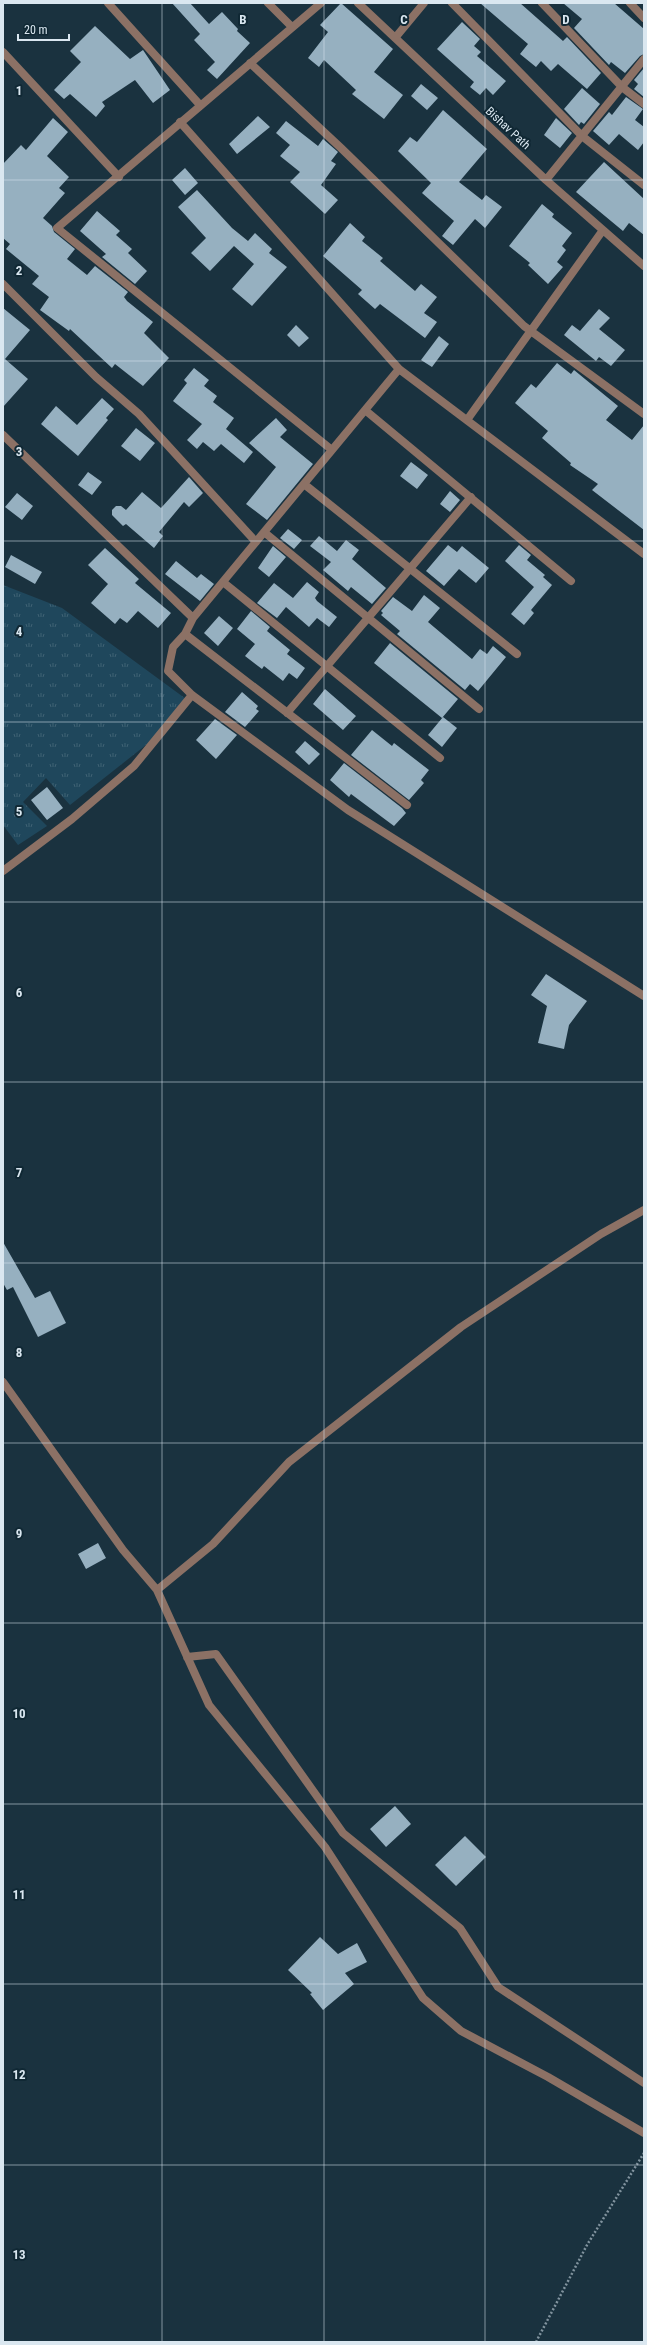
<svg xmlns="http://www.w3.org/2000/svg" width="647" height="2345" font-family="'Roboto Condensed',sans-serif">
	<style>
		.grass { fill: url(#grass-tufts) }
		.building { fill: #96b0c0 }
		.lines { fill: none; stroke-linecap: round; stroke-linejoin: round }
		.path { stroke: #81939e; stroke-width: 2.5; stroke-dasharray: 2 2; stroke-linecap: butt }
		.minor { stroke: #8c7165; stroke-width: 8 }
		.grid { fill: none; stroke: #dae7f0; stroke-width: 1; stroke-opacity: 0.55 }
		.labels { text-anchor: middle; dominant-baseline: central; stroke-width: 4; stroke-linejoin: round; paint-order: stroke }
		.street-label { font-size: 12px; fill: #dae7f0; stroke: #102834 }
		.grid-label { font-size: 13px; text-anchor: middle; font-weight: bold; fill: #dae7f0; stroke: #102834; stroke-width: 4; stroke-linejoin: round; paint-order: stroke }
	</style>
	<defs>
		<pattern id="grass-tufts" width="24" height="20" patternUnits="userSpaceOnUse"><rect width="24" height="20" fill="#1f475c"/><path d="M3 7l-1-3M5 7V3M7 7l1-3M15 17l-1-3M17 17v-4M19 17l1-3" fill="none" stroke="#3f6274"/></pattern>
	</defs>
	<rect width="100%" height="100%" fill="#1a323f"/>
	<path class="grass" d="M3 585 62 608 186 699 151 741 70 805 46 778 23 802 47 826 18 845 3 825Z"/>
	<path class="building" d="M172 3H190L209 24 222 12 238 29 237 31 250 43 217 79 207 70 215 62 194 40 200 34Z
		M341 3 393 49 374 72 403 95 384 119 352 94 356 90 324 60 319 67 308 58 328 32 320 25Z
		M480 3H520L563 41 567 37 601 73 587 89 558 64 551 71 541 61 536 67 520 54 528 44Z
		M563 3H614L644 29V54L640 56 625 73 611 62 609 65 574 28 582 19Z
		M462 22 480 39 474 46 481 52 477 56 506 81 493 95 486 88 480 95 470 87 474 82 437 49Z
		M95 26 130 59 143 50 170 90 153 103 135 80 102 102 105 106 96 117 70 94 64 99 54 90 81 62 70 51Z
		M644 68V97L634 89 638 84 634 80Z
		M421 84 438 98 427 110 411 96Z
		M582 88 600 104 584 124 581 122 579 125 564 109Z
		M626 97 643 109 635 120 644 127V142L638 150 619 134 609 145 593 131 609 112 612 115Z
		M443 110 487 149 459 182 482 200 486 195 502 207 485 228 475 219 453 245 442 236 454 221 422 193 431 183 398 151 410 137 417 142Z
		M258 116 270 127 237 154 229 144Z
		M53 118 68 132 47 156 69 177 59 188 65 193 43 218 52 226 54 232 75 249 67 259 87 275 95 266 128 292 124 297 127 301 153 322 144 333 169 358 143 386 115 364 112 368 70 329 69 331 40 310 49 297 32 284 39 276 6 249 10 244 3 238V164L21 145 26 150Z
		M556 118 572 133 560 148 544 135Z
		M286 121 318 146 323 139 338 152 331 161 336 164 321 185 338 200 325 214 290 182 300 172 280 156 290 145 276 133Z
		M604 162 644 199V235L629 223 623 231 576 192Z
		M185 168 198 183 185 195 172 180Z
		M197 190 232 228 248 241 255 233 272 249 269 253 287 267 252 306 232 289 254 264 234 246 210 271 191 253 206 238 178 207Z
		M542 204 554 214 552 217 572 233 562 246 566 250 557 262 563 267 548 284 528 265 530 263 509 246Z
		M97 211 120 231 116 235 132 249 128 253 147 271 135 284 102 257 106 254 80 231Z
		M350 223 365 237 362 241 383 258 380 261 415 291 421 284 437 297 424 313 437 322 425 338 380 304 375 309 358 294 362 290 323 256Z
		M3 308 30 330 5 359 28 379 3 407Z
		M599 309 610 318 599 329 625 350 611 366 599 357 596 361 564 335 572 325 580 331Z
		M296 325 309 338 299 347 287 335Z
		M439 336 449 344 432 367 421 360Z
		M557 363 571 374 574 370 618 406 606 420 632 440 644 425V530L592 490 598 484 570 465 571 463 542 438 548 431 515 403 531 384 536 388Z
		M194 368 209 380 204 386 217 396 213 402 234 418 226 429 253 452 244 463 221 444 214 451 203 442 197 449 187 440 202 424 173 401 187 383 184 380Z
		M102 398 114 409 106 418 108 420 78 456 41 424 56 406 77 425Z
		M276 418 287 430 280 437 313 464 267 520 246 504 276 467 249 443Z
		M136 428 155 443 140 461 121 446Z
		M411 462 428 475 417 489 400 476Z
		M88 472 102 482 92 495 78 485Z
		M189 477 203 493 189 507 184 502 159 532 163 536 154 548 126 524 123 526 112 515V510L116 506H121L126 510 142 492 161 508Z
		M450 491 460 500 450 512 440 504Z
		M17 493 33 506 22 520 5 507Z
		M288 529 302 540 294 549 280 538Z
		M319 536 337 551 346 540 359 550 352 559 386 588 372 604 351 587 348 591 323 570 331 562 310 546Z
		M448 545 457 552 462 546 489 568 476 583 459 569 444 586 426 571Z
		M519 545 531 555 527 560 545 575 543 577 552 585 531 610 534 613 524 625 511 614 534 587 505 561Z
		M273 546 286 557 269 577 258 568Z
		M105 548 139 579 135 583 171 613 158 628 138 611 127 623 120 618 115 624 91 603 108 584 88 565Z
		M11 555 42 572 35 584 5 567Z
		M176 561 197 578 201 574 214 584 200 601 165 574Z
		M307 582 319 592 315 598 317 601 337 617 329 627 317 618 309 627 286 607 277 618 257 603 274 583 293 598Z
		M424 595 440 608 428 622 472 659 480 649 487 654 493 646 506 657 478 691 470 684 465 690 397 634 400 631 381 615 383 613 381 611 393 597 412 611Z
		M251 611 270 627 267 631 290 650 287 654 305 668 297 679 289 673 283 681 264 666 262 669 245 656 255 644 237 629Z
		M219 616 233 628 218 646 204 633Z
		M390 643 458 699 442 718 374 663Z
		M325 689 356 716 343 730 313 704Z
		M242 692 258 706 256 709 259 711 245 727 225 712Z
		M443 717 457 728 442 747 428 735Z
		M215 719 237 735 216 759 196 740Z
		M372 730 392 746 394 743 429 770 421 780 424 783 409 800 351 755Z
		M305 741 320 754 309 765 295 752Z
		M344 763 402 808 406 813 394 826 351 794 349 797 330 780Z
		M47 787 63 808 47 820 31 800Z
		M546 974 587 1001 569 1025 564 1049 538 1043 547 1006 531 995Z
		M3 1242 35 1298 50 1291 66 1323 38 1337 13 1287 7 1290 3 1283Z
		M98 1543 106 1558 86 1569 78 1554Z
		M395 1806 411 1824 386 1847 370 1829Z
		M465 1836 486 1857 456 1886 435 1865Z
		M320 1937 338 1954 357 1943 367 1962 345 1973 354 1984 323 2010 310 1994 312 1993 288 1970Z"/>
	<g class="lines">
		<path class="path" d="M536 2342 587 2245 644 2153"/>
		<path class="minor" d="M108 3 200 105
			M268 3 292 27
			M321 3 57 228 332 450
			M358 3 546 180 644 266
			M452 3 582 136 644 185
			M542 3 622 87 644 104
			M630 3 644 18
			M395 38 424 3
			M3 52 119 177
			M250 63 341 148 524 326 644 414
			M180 122 399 369 644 554
			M546 180 644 59
			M3 284 96 377 139 414 256 542
			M399 369 193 618 185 634 173 647 168 671 192 695 348 810 644 996
			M365 410 571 581
			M467 420 603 230
			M3 435 193 618
			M304 484 517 654
			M264 532 479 709
			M223 582 440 758
			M185 634 407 805
			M287 713 471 497
			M3 871 72 819 134 766 192 695
			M3 1382 123 1550 157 1590 213 1544 289 1462 461 1327 601 1234 644 1210
			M157 1590 209 1705 325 1847 423 1998 461 2031 548 2077 644 2133
			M187 1657 216 1654 343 1833 460 1928 498 1987 644 2083"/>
	</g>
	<path class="grid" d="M162 3V2342M324 3V2342M485 3V2342M3 180H644M3 361H644M3 541H644M3 722H644M3 902H644M3 1082H644M3 1263H644M3 1443H644M3 1623H644M3 1804H644M3 1984H644M3 2165H644"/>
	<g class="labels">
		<g class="street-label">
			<text transform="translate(508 128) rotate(43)">Bishav Path</text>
		</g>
	</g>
	<g class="grid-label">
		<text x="243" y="24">B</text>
		<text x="404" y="24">C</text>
		<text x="566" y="24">D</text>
		<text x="19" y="95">1</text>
		<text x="19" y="275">2</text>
		<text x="19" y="456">3</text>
		<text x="19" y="636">4</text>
		<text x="19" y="816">5</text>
		<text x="19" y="997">6</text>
		<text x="19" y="1177">7</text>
		<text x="19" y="1357">8</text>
		<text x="19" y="1538">9</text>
		<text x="19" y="1718">10</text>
		<text x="19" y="1899">11</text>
		<text x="19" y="2079">12</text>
		<text x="19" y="2259">13</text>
	</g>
	<rect width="647" height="2345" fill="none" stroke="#dae7f0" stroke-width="8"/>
	<path d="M18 34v6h51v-6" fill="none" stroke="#dae7f0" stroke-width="2"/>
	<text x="24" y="34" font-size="12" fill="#dae7f0" stroke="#102834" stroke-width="3" paint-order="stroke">20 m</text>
</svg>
